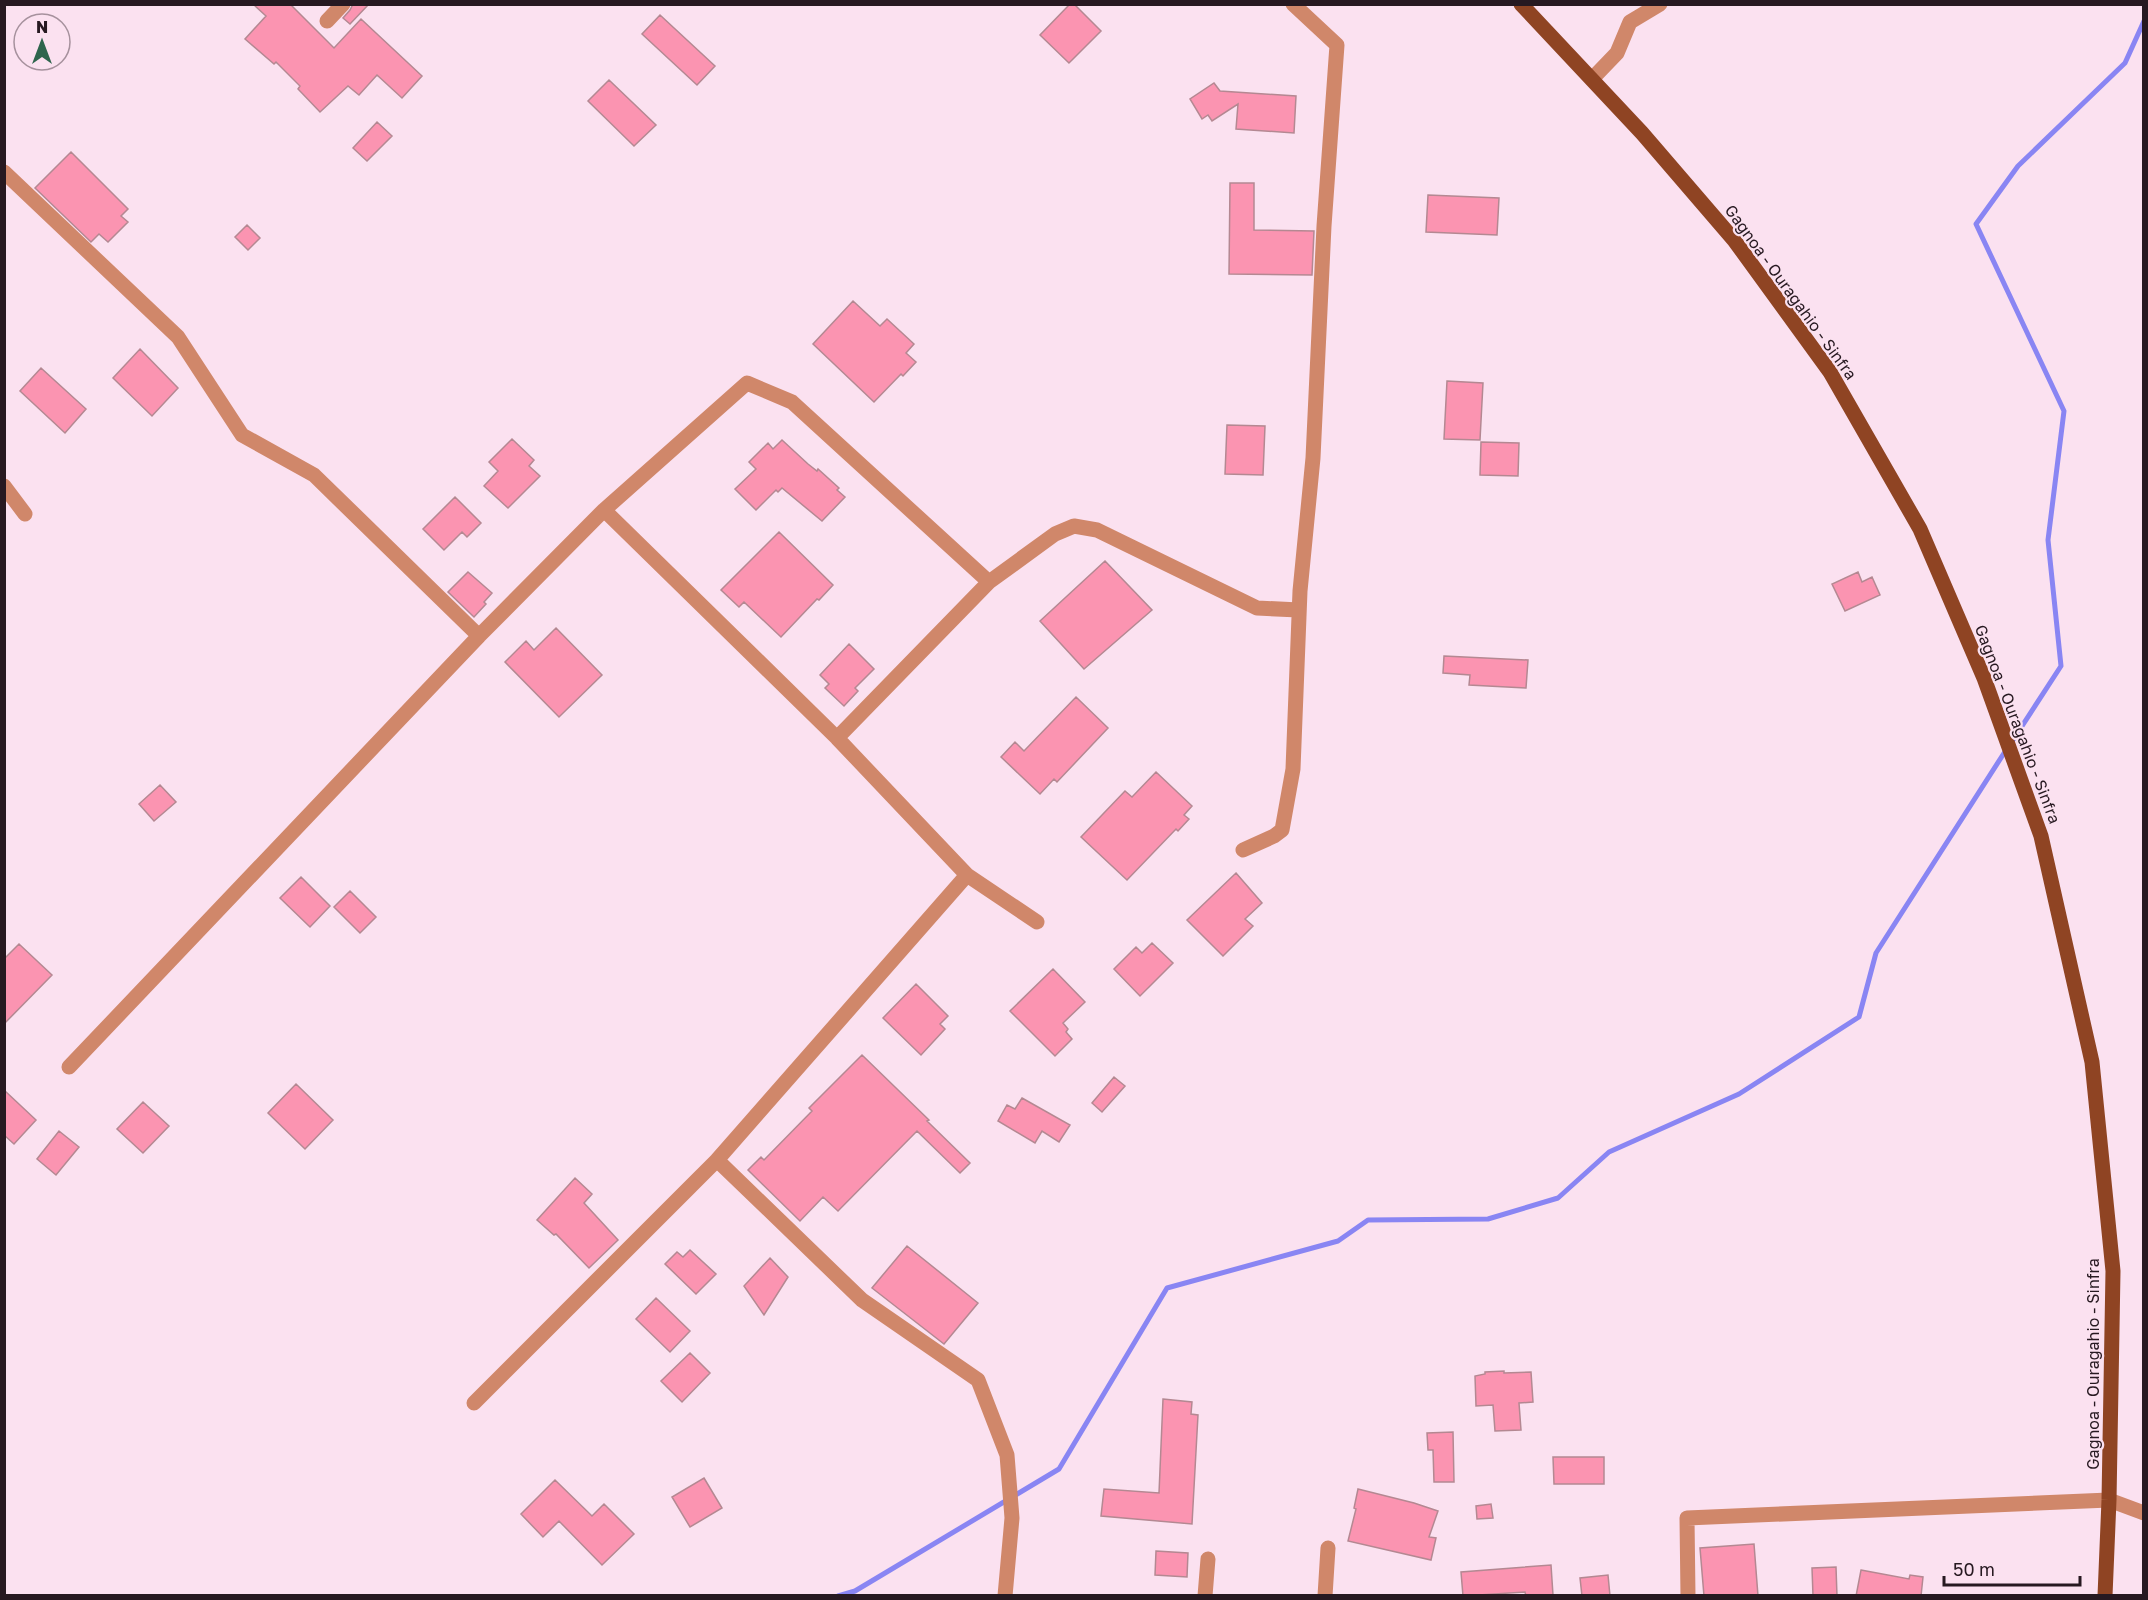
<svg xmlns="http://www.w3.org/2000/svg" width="2148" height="1600" font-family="'Golos Text',sans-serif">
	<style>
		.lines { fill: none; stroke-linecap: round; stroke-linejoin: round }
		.stream { stroke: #8985f3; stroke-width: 5 }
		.building { fill: #fb94b1; stroke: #b48892; stroke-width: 1.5 }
		.minor { stroke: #d0876a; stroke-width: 15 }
		.major { stroke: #8f4423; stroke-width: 15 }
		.labels { text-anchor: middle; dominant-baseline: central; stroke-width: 4.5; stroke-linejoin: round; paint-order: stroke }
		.street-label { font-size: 16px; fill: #271921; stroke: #fbe1f0 }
	</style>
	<rect width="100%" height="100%" fill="#fbe1f0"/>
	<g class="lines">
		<path class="stream" d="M2011 743 2061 666 2048 540 2064 411 1976 224 2018 166 2125 63 2144 21
			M838 1596 855 1591 1059 1469 1167 1288 1338 1241 1368 1220 1488 1219 1558 1198 1609 1152 1739 1094 1859 1017 1876 953 2006 750"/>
	</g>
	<path class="building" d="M253 4H290L334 48 361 19 422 76 402 98 377 75 359 95 348 86 320 112 298 89 300 86 276 62 274 64 245 39 266 16Z
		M353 4H369L350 24 343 18 350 10Z
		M1070 4H1074L1101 31 1069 63 1040 35Z
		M660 15 715 66 697 85 642 34Z
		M609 80 656 125 634 146 588 101Z
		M1214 83 1220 91 1296 96 1294 133 1236 129 1238 104 1212 121 1208 115 1202 119 1190 99Z
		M377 122 392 136 367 161 353 148Z
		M71 152 128 209 121 216 128 222 108 242 99 234 91 242 35 188Z
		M1230 183H1254V230L1314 231 1312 275 1229 274Z
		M1428 195 1499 198 1497 235 1426 232Z
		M247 225 260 238 248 250 235 237Z
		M853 301 880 326 887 319 914 344 906 353 916 362 903 376 901 374 874 402 813 344Z
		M140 349 178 388 152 416 113 378Z
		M41 368 86 409 65 433 20 391Z
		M1447 381 1483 383 1480 440 1444 439Z
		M1227 425 1265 426 1263 475 1225 474Z
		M512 439 534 460 529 466 540 476 508 508 484 486 498 471 489 462Z
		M782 440 808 464 817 471 818 469 839 488 837 490 845 497 822 521 782 488 778 492 776 490 756 510 735 489 756 469 749 462 768 443 773 449Z
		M1481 442 1519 443 1518 476 1480 475Z
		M455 497 481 523 467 537 462 532 444 550 423 529Z
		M779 532 833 585 819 600 817 599 781 637 744 602 739 607 721 590Z
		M1105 561 1152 610 1084 669 1040 621Z
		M468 572 492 593 484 602 486 604 474 617 448 592Z
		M1858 572 1862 582 1872 577 1880 595 1845 611 1832 584Z
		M556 628 602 675 559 717 505 662 526 641 534 650Z
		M849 644 874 669 855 688 858 691 844 706 825 688 829 684 820 675Z
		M1444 656 1528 660 1526 688 1469 685 1470 675 1443 673Z
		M1076 697 1108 728 1057 782 1054 779 1040 794 1001 757 1015 742 1024 751Z
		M1156 772 1192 806 1184 815 1189 819 1178 831 1176 829 1127 880 1081 837 1125 791 1132 797Z
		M160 785 176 802 154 821 139 804Z
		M1236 873 1262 903 1245 919 1253 926 1223 956 1187 920Z
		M301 877 330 906 310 927 280 898Z
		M350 891 376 917 360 933 334 907Z
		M1152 943 1173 963 1140 996 1114 969 1136 947 1142 953Z
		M19 944 52 975 4 1024V959Z
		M1053 969 1085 1002 1063 1023 1068 1029 1066 1032 1072 1039 1055 1056 1010 1011Z
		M916 984 948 1016 940 1024 945 1029 921 1055 883 1018Z
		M862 1055 929 1120 927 1121 970 1163 960 1173 917 1131 838 1211 823 1197 800 1221 748 1170 761 1157 764 1160 812 1111 809 1108Z
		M1114 1077 1125 1086 1102 1112 1092 1103Z
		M296 1084 333 1120 305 1149 268 1113Z
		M4 1090 36 1120 14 1144 4 1135Z
		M1022 1098 1070 1125 1059 1142 1042 1131 1035 1143 998 1121 1007 1105 1015 1109Z
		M143 1102 169 1126 143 1153 117 1129Z
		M59 1131 79 1147 56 1175 37 1159Z
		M575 1178 592 1194 584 1203 618 1240 589 1268 556 1234 554 1235 537 1220Z
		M907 1246 978 1303 944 1344 872 1288Z
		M690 1250 716 1274 696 1294 665 1264 677 1252 683 1257Z
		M770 1258 788 1277 764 1315 744 1286Z
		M656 1298 690 1331 670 1352 636 1319Z
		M690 1353 710 1373 682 1402 661 1381Z
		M1504 1371V1373L1531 1372 1533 1402 1519 1403 1521 1430 1495 1431 1493 1405 1476 1406 1475 1376 1485 1374V1372Z
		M1163 1399 1192 1402 1191 1414 1198 1415 1192 1524 1101 1516 1104 1489 1159 1493Z
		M1453 1432 1454 1482H1434L1433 1450H1428L1427 1433Z
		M1553 1457H1604V1484H1554Z
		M704 1478 722 1508 690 1527 672 1497Z
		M555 1480 592 1516 604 1504 634 1534 602 1565 559 1521 543 1537 521 1514Z
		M1358 1489 1414 1503 1438 1511 1429 1537 1436 1538 1431 1560 1348 1541 1356 1509 1354 1508Z
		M1491 1504 1493 1518 1477 1519 1476 1506Z
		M1754 1544 1758 1596H1704L1700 1548Z
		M1156 1551 1188 1553 1187 1577 1155 1575Z
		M1551 1565 1553 1595 1526 1596 1525 1592 1463 1596 1461 1572Z
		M1836 1567 1837 1596H1813L1812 1568Z
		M1861 1570 1909 1579 1910 1575 1923 1577 1921 1596H1856Z
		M1608 1575 1610 1596H1582L1580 1578Z"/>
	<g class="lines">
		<path class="minor" d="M327 21 343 4
			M1592 79 1617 53 1630 22 1660 4
			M4 172 178 337 242 435 314 475 479 636 604 510 747 383 792 402 989 582
			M4 486 25 514
			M604 510 837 738 967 875 717 1160 862 1300 978 1380 1007 1455 1012 1518 1005 1596
			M837 738 989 582 1055 534 1074 526 1097 530 1257 608 1299 610
			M1243 850 1274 836 1282 830 1293 769 1300 591 1313 458 1324 226 1337 45 1293 4
			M967 875 1037 922
			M69 1067 479 636
			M474 1403 717 1160
			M1205 1596 1208 1559
			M1325 1596 1328 1548
			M1688 1596 1687 1518 2109 1500 2144 1513"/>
		<path class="major" d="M1521 4 1642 133 1734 240 1830 372 1920 529 1984 678 2041 836 2092 1062 2113 1271 2109 1500 2105 1596"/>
	</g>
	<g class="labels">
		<g class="street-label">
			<text transform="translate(1791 292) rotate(54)">Gagnoa - Ouragahio - Sinfra</text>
			<text transform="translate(2018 724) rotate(69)">Gagnoa - Ouragahio - Sinfra</text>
			<text transform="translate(2093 1364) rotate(-90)">Gagnoa - Ouragahio - Sinfra</text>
		</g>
	</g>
	<rect width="2148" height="1600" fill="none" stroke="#271921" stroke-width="12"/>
	<g transform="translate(42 42)"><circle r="28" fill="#fbe1f0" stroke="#a6919d" stroke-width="1.5"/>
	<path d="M0-4.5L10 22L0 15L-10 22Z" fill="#2e654d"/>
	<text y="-9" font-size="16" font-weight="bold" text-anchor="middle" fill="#271921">N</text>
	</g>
	<path d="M1944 1576v9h136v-9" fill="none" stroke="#271921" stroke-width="3"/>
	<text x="1953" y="1576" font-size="18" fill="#271921" stroke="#fbe1f0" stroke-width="4.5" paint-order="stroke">50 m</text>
</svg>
